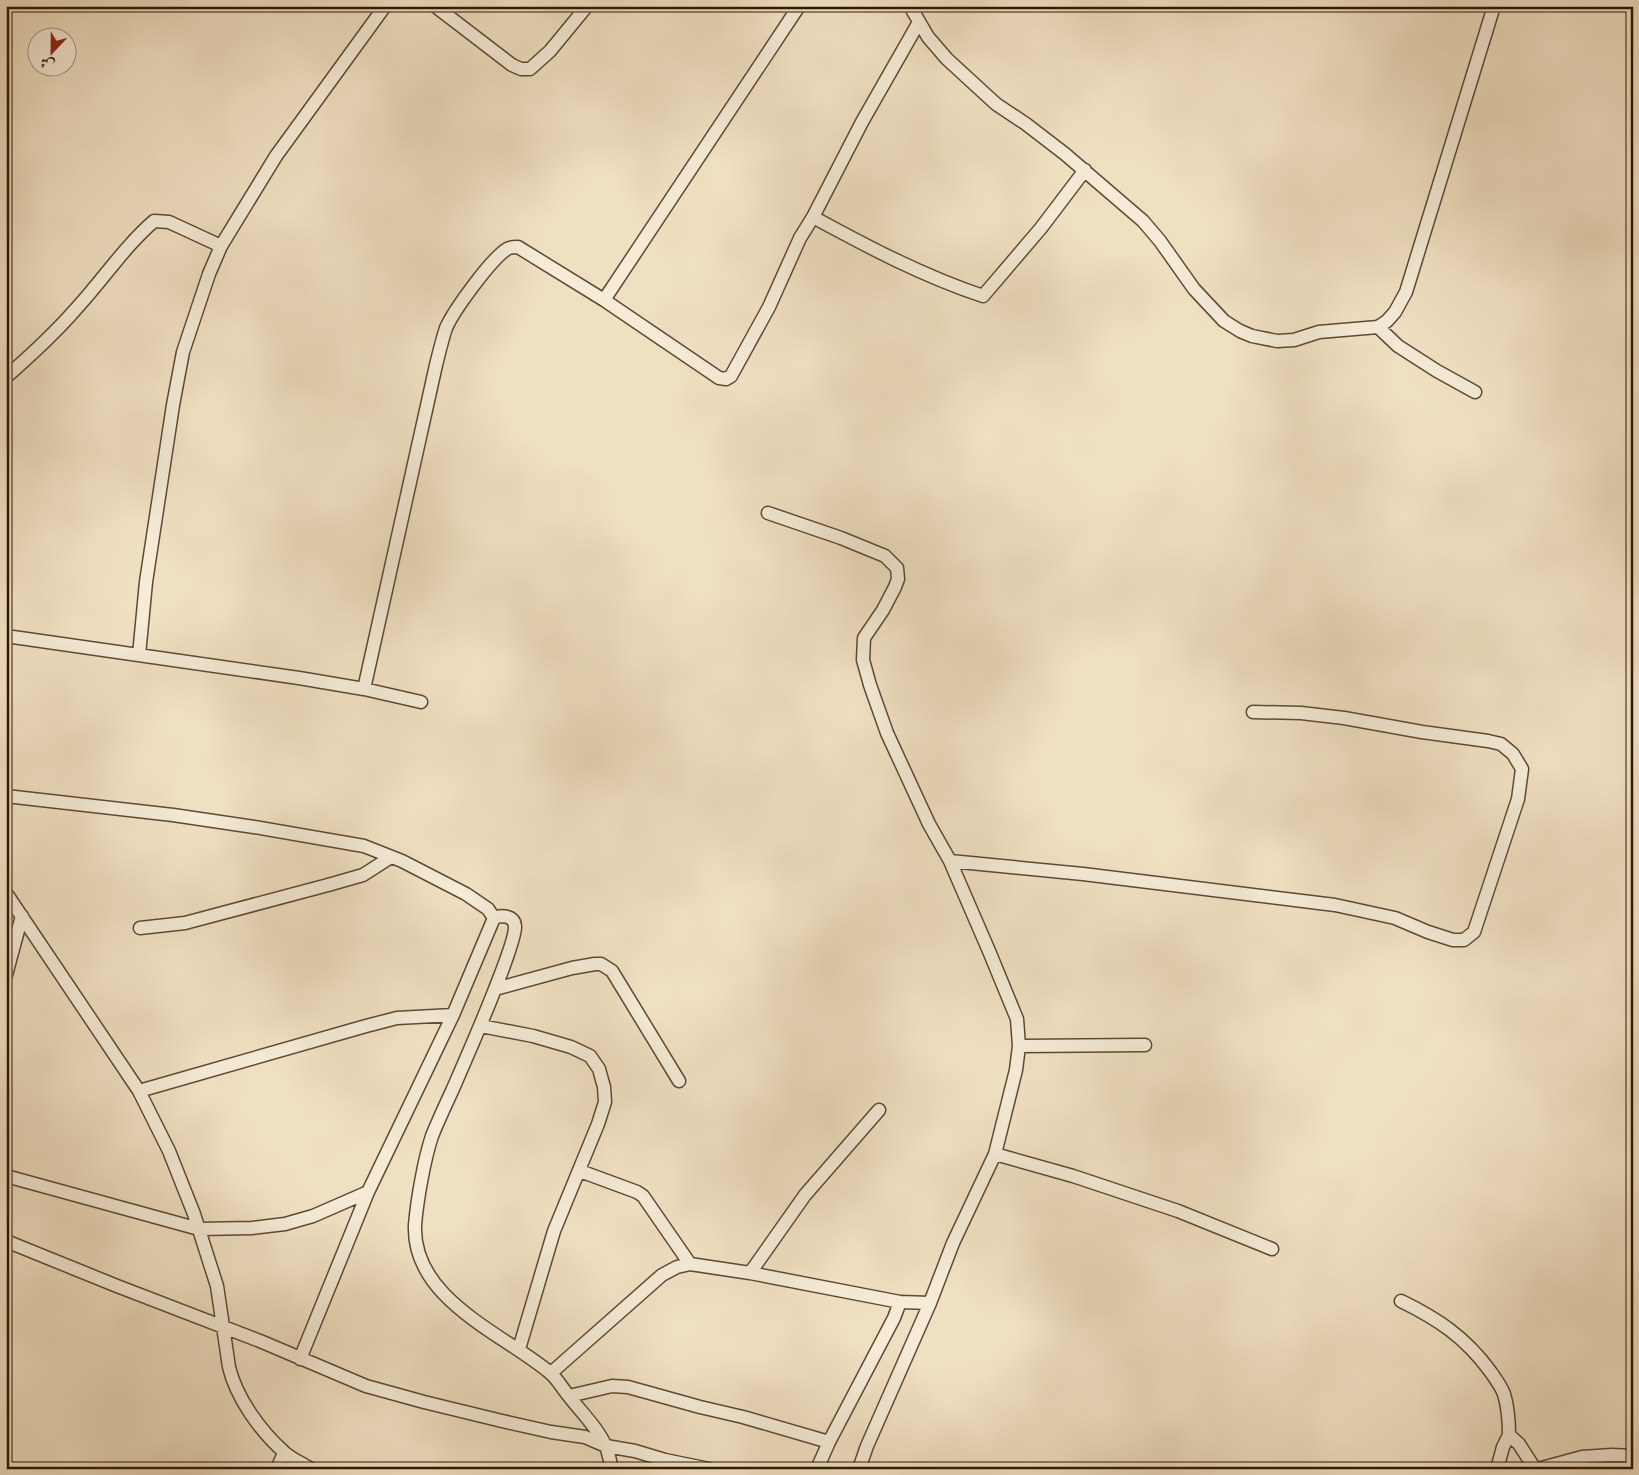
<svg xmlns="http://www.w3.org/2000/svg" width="1639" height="1475" font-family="'EB Garamond',Amiri,serif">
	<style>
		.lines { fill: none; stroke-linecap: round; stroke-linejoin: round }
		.street-casing { stroke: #5d4a34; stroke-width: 15 }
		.street { stroke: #f5ebd7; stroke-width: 12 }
	</style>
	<rect width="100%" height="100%" fill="#f0e0c2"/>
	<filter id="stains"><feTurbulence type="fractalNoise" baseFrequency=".004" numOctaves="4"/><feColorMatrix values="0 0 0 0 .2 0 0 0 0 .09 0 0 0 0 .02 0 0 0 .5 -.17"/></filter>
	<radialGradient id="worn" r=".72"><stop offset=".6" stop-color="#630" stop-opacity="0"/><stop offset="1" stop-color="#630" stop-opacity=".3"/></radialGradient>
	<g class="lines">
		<defs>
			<path id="street" d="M435 6 512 65 521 69H530L550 51 587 6
				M910 6 928 37 947 59 996 104 1026 124 1065 154 1143 221 1160 241 1194 289 1224 321 1240 331 1252 336 1277 341 1294 340 1319 332 1378 327 1387 321 1395 312 1406 292 1494 6
				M813 217C868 247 923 276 983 296L1041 228 1085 170
				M604 300 719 378 726 379 731 376 769 307 800 238 813 217 862 122 919 22
				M1378 327 1398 346 1437 371 1475 392
				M6 377C30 356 54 334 75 310 102 281 124 247 154 221L169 222 221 246
				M768 513 841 538 885 556 897 568 898 579 895 587 883 610 864 638 863 660 870 685 887 733 929 824 950 861 989 951 1017 1019 1019 1046 1016 1070 995 1154 953 1243 930 1303 867 1446 859 1469
				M6 636 299 678 364 689 421 702
				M139 655 146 582 173 405 183 352 209 274 221 246 276 156 385 6
				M364 689 436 365C439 353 442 340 446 328 454 310 491 259 507 249 510 247 514 247 518 247L604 300 799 6
				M6 796 173 815 254 827 364 846 402 861 466 894 488 909 494 918C501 915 514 915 515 926 516 938 498 981 493 994 480 1027 466 1059 452 1091 445 1106 438 1121 432 1136 424 1160 417 1201 415 1225 412 1299 502 1333 549 1372 557 1378 562 1388 568 1395 580 1411 598 1428 606 1447 609 1454 610 1462 612 1469
				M950 861 1083 874 1335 905 1395 918 1428 932 1453 940H1464L1474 932 1518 799 1522 769 1513 754 1501 744 1488 741 1422 732 1344 718 1301 713 1253 712
				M6 893 139 1091 169 1151 194 1214 217 1286 229 1367C236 1397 260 1431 284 1452 291 1459 302 1463 311 1469
				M140 928 185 923 328 885 363 875 391 857
				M6 975 22 916
				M495 989 572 968 595 964H601L612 971 679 1081
				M481 1026 533 1036 571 1047 590 1056 599 1069 604 1087 605 1102 598 1124 554 1231 519 1349
				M1019 1046 1145 1045
				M139 1091 366 1026 397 1018 453 1015
				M995 1154 1073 1176 1178 1211 1272 1249
				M580 1171 637 1192 643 1196 690 1264
				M6 1176 199 1229 252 1228 285 1224 313 1216 368 1192
				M6 1241 117 1286 260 1341 366 1386 424 1402 502 1421 551 1432 585 1437 606 1446 635 1451 665 1460 709 1469
				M750 1273 805 1195 879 1110
				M1401 1301C1438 1319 1465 1337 1490 1371 1495 1378 1501 1386 1504 1394 1508 1407 1509 1421 1509 1435
				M300 1359 368 1192 453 1015 494 918
				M551 1373 662 1275 677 1267 690 1264 750 1273 900 1302 930 1303
				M569 1396 612 1386 628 1387 700 1407 743 1417 829 1442
				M277 1469 284 1453
				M817 1469 829 1442 894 1318 900 1302
				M1497 1469 1503 1447 1509 1435 1519 1444 1535 1469
				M1538 1469 1582 1457 1612 1455 1633 1456"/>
		</defs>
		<use href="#street" class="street-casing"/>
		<use href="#street" class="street"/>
	</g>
	<rect width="1639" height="1475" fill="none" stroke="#f0e0c2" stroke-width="25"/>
	<rect x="8" y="8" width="1624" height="1460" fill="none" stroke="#2c1805" stroke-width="2.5"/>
	<rect x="12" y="12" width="1614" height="1450" fill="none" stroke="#2c1805"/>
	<g transform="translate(52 52) rotate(202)"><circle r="24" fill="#f5ebd7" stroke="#a59783"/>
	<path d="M0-4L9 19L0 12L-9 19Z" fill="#8f2418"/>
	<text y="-8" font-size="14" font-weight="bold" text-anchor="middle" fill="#2c1805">ش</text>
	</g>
	<rect width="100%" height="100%" filter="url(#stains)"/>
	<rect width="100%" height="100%" fill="url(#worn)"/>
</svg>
